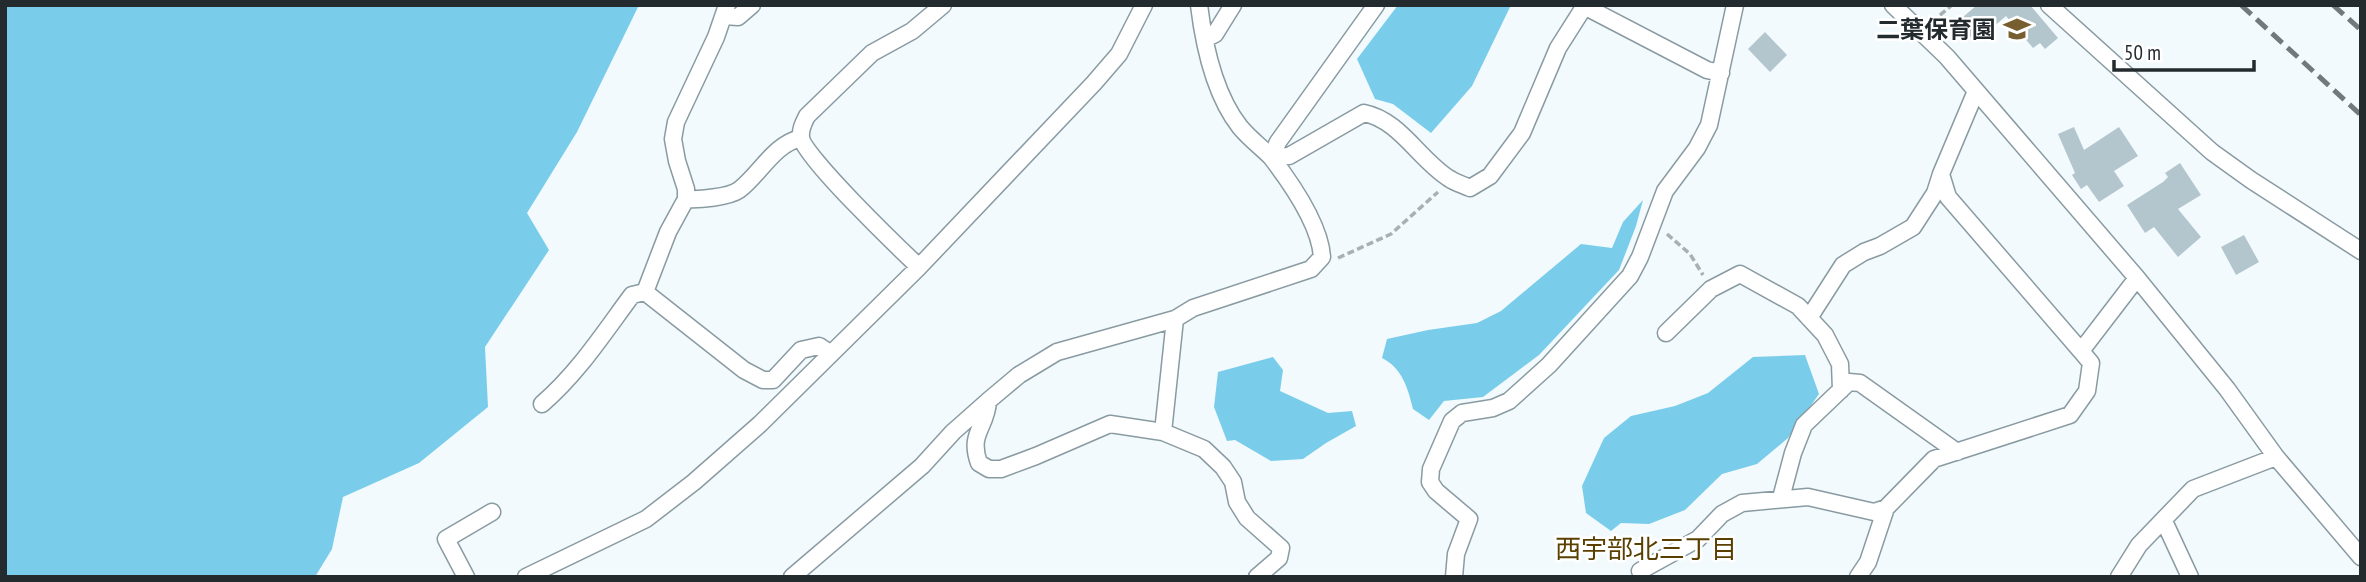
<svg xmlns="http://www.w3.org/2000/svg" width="2366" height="582" font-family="'PT Sans Narrow','Noto Sans JP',sans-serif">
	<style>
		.forest { fill: #7acdea }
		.building { fill: #b3c6cd }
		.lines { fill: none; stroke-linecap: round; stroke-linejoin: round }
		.minor-casing { stroke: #899ba2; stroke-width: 19 }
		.path { stroke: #a9b0b3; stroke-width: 3.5; stroke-dasharray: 7 3.5; stroke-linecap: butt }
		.minor { stroke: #fff; stroke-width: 16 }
		.rail { stroke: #72797c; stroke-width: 5; stroke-dasharray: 14 7; stroke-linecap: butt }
		.labels { text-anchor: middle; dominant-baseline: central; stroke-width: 5; stroke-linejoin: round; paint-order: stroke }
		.poi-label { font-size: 24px; font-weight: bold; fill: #242b2e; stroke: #fff; text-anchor: end }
		.neighbourhood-label { font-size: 26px; fill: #593f00; stroke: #fff }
	</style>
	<rect width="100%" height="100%" fill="#f2fafd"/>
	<path class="forest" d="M5 5H639L577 132 527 213 549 250 485 347 488 407 419 463 343 497 332 549 315 577H5Z
		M1398 5H1511L1472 86 1431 133 1393 104 1375 99 1357 59Z
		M1643 200 1636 226 1619 270 1539 355 1483 397 1444 401 1429 420 1413 409C1408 388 1402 368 1382 358L1387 339 1428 330 1477 323 1501 311 1581 244 1612 248 1623 222Z
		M1805 355 1819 394 1788 438 1757 464 1722 474 1685 510 1649 524 1621 523 1611 531 1586 513 1582 486 1604 438 1631 416 1675 406 1708 393 1753 357Z
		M1273 357 1283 370 1280 391 1328 413 1352 411 1356 426 1326 443 1303 459 1271 461 1235 440 1227 441 1214 407 1218 372Z"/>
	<path class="building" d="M1977 5H2030L2058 38 2045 49 2040 43 2033 48 2006 16 1992 28 1987 23 1969 38 1956 23Z
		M1765 32 1787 55 1770 72 1748 49Z
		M2074 127 2084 150 2119 127 2138 156 2114 171 2124 186 2099 202 2087 185 2081 189 2072 175 2075 173 2058 134Z
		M2180 163 2201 195 2178 209 2201 237 2178 257 2154 227 2145 233 2127 205 2163 182 2168 177 2165 173Z
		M2244 235 2259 262 2236 275 2221 247Z"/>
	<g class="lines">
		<defs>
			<path id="minor" d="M1199 5C1204 46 1214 94 1240 127 1249 138 1261 147 1271 157L1289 156 1364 113C1400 120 1420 161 1450 179 1456 183 1464 185 1470 188L1490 176 1522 133 1558 48 1584 7
				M1582 5 1707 70 1721 73
				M1893 5 1947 57 2137 278 2227 389 2276 457 2361 557
				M2049 5 2212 152 2251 180 2361 251
				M725 16 738 17 752 5
				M1205 39 1215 34 1233 5
				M1941 174 1948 197 2081 351
				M686 199C699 200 729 197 739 190 760 174 774 144 801 138
				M919 267C900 249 802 155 801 137 800 129 804 122 807 116L872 53 912 31 943 5
				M645 292 744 370 763 380H773L801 350 819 346 831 354
				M1809 318 1843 265 1864 252 1880 246 1913 227 1935 193 1941 174 1976 91
				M1666 333 1711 289 1740 274 1798 306 1825 335 1840 364 1841 390
				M988 401C987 427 968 433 979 463L989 469H1001L1036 456 1110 424 1163 432 1204 449 1223 467 1233 482 1237 502 1247 518 1281 548 1279 558 1257 577
				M542 404C578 373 603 334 632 295L645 292 668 232 686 199V189L677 161 673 139 676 122 716 37 727 5
				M1163 432 1175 319
				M1781 498 1793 453 1804 425 1849 382 1860 383 1957 452
				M2164 521 2190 577
				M1640 571 1698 539 1722 514 1742 503 1808 497 1874 512 1886 508
				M466 577 446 539 492 512
				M526 577 646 519 694 482 760 424 919 267 1094 83 1119 54 1144 5
				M792 577 922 466 953 432 988 401 1019 375 1057 352 1175 319 1193 308 1311 269 1322 257C1320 225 1291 183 1271 157L1278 142 1376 5
				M1454 577 1456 554 1469 519 1436 491 1430 482 1431 469 1452 421 1462 413 1493 408 1509 401 1549 365 1630 276 1640 257 1665 191 1697 148 1709 125 1735 5
				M1858 577 1868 562 1886 508 1934 459 2070 415 2087 391 2091 363 2081 351 2137 278
				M2119 577 2139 545 2193 489 2276 457"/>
		</defs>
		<use href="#minor" class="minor-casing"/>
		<path class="path" d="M1932 22 1952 5
			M1667 234 1690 254 1703 275
			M1338 258 1391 234 1438 192"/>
		<use href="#minor" class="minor"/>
		<path class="rail" d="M2241 5 2361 115
			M2333 5 2361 30"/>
	</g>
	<defs>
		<symbol id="school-bare" viewBox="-9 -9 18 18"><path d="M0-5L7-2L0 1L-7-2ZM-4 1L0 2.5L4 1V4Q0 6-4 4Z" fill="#765e2f" stroke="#fff" stroke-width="2.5" paint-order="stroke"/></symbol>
	</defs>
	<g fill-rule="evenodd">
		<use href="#school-bare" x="1998" y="10" width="38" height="38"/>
	</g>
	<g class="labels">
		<g class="poi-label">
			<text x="1996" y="29">二葉保育園</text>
		</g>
		<g class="neighbourhood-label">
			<text x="1646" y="548">西宇部北三丁目</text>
		</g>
	</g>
	<rect width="2366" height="582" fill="none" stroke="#242b2e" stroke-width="14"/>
	<path d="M2114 60v10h140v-10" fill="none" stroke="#242b2e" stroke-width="3.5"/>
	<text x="2124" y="60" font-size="21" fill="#242b2e" stroke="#ffffff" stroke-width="5" paint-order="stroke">50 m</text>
</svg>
